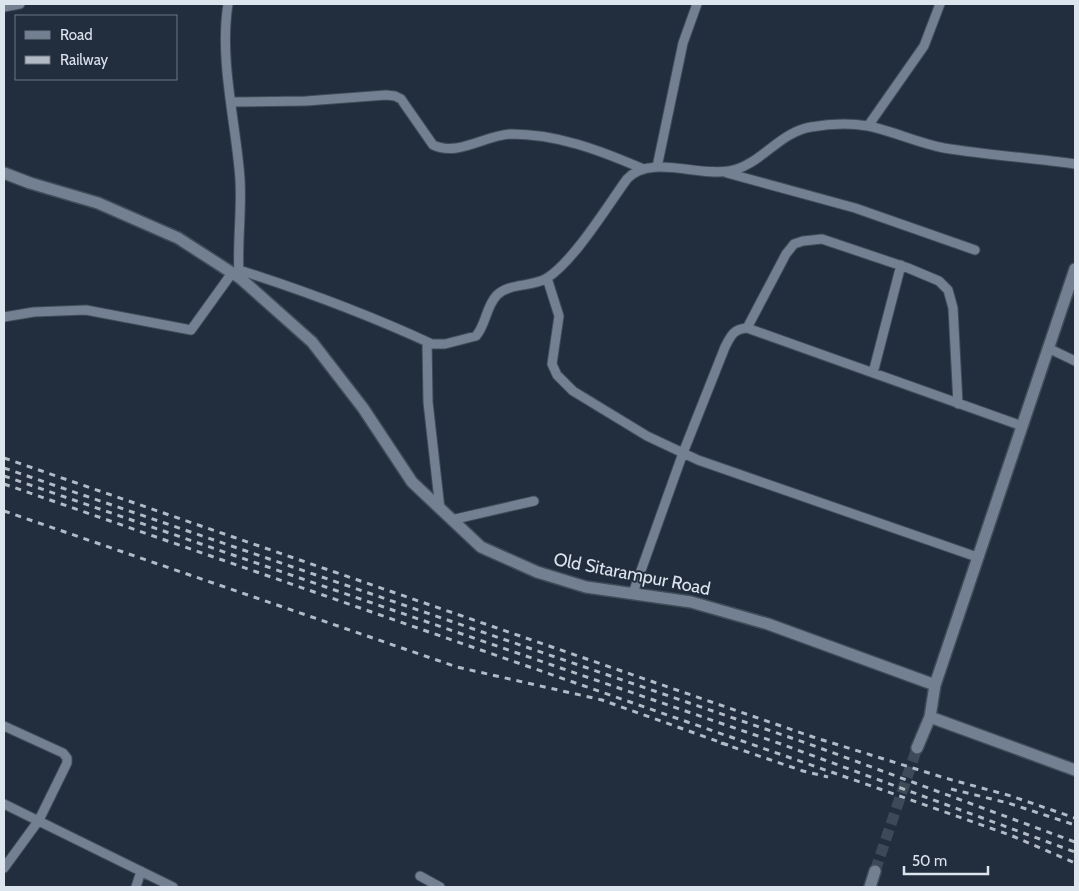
<svg xmlns="http://www.w3.org/2000/svg" width="1079" height="891" font-family="Cabin,sans-serif">
	<style>
		.lines { fill: none; stroke-linecap: round; stroke-linejoin: round }
		.tertiary-tunnel { stroke: #3e4958; stroke-width: 11; stroke-dasharray: 11 5.5; stroke-linecap: butt }
		.minor-casing { stroke: #414c58; stroke-width: 11 }
		.tertiary-casing { stroke: #414c58; stroke-width: 14 }
		.minor { stroke: #728092; stroke-width: 9 }
		.tertiary { stroke: #728092; stroke-width: 11 }
		.rail { stroke: #b1bac5; stroke-width: 3; stroke-dasharray: 6 6; stroke-linecap: butt }
		.labels { text-anchor: middle; dominant-baseline: central; stroke-width: 4; stroke-linejoin: round; paint-order: stroke }
		.street-label { font-size: 18px; fill: #dce4ee; stroke: #222e3d }
	</style>
	<rect width="100%" height="100%" fill="#222e3d"/>
	<g class="lines">
		<path class="tertiary-tunnel" d="M875 871 917 748"/>
		<defs>
			<path id="minor" d="M228 4C219 61 236 122 240 179 242 211 237 243 239 275
				M4 7 20 4
				M232 102 306 101 386 95 395 96 401 99 433 145C458 157 485 135 511 134 557 134 599 150 641 168
				M868 126 924 46 940 4
				M657 167 683 43 697 4
				M727 173 855 208 975 250
				M239 270C305 291 369 315 432 344H445L476 336C486 325 486 306 497 295 509 283 533 287 547 278 574 261 608 205 627 179 650 154 698 177 729 171 760 166 779 132 811 127 828 124 850 123 868 126 893 131 918 143 944 148 987 155 1032 158 1075 164
				M547 278 559 316 552 364 557 375 573 391 647 436 698 460 977 557
				M4 317 34 312 86 310 191 330 232 273
				M747 328 786 254 794 244 803 241 822 239 908 268 939 281 948 290 953 308 958 404
				M427 342 428 402 440 509
				M1048 348 1075 361
				M873 373 901 265
				M451 520 534 501
				M633 593 683 453 725 347C731 335 734 329 747 328L1022 426
				M4 726 63 753 67 758V763L39 820 4 868
				M4 804 173 887
				M420 876 440 887
				M136 887 141 871"/>
			<path id="tertiary" d="M4 173 30 183 98 203 178 238 240 278 312 342 363 408 412 482 481 547 537 572 586 587 691 602 768 624 935 685 930 717 1075 770
				M935 685 1075 269
				M917 748 930 717
				M870 887 875 871"/>
		</defs>
		<use href="#minor" class="minor-casing"/>
		<use href="#tertiary" class="tertiary-casing"/>
		<use href="#minor" class="minor"/>
		<use href="#tertiary" class="tertiary"/>
		<path class="rail" d="M4 458 813 737 945 778 1011 796 1075 818
			M4 468 809 744 1075 842
			M4 476 781 744 1075 852
			M4 484 880 789 1010 835 1075 863
			M4 511 457 667 602 700 728 745
			M721 743 803 771 828 777
			M951 789 1008 803 1075 825"/>
	</g>
	<g class="labels">
		<g class="street-label">
			<text transform="translate(632 574) rotate(11)">Old Sitarampur Road</text>
		</g>
	</g>
	<rect width="1079" height="891" fill="none" stroke="#dce4ee" stroke-width="10"/>
	<rect x="15" y="15" width="162" height="65" fill="#222e3d" stroke="#6c7784"/>
	<rect x="25" y="31" width="25" height="8" fill="#728092" stroke="#6c7784"/>
	<text x="60" y="40" font-size="15" fill="#dce4ee">Road</text>
	<rect x="25" y="56" width="25" height="8" fill="#b1bac5" stroke="#6c7784"/>
	<text x="60" y="65" font-size="15" fill="#dce4ee">Railway</text>
	<path d="M904 866v8h84v-8" fill="none" stroke="#dce4ee" stroke-width="2.5"/>
	<text x="912" y="866" font-size="15" fill="#dce4ee" stroke="#222e3d" stroke-width="4" paint-order="stroke">50 m</text>
</svg>
